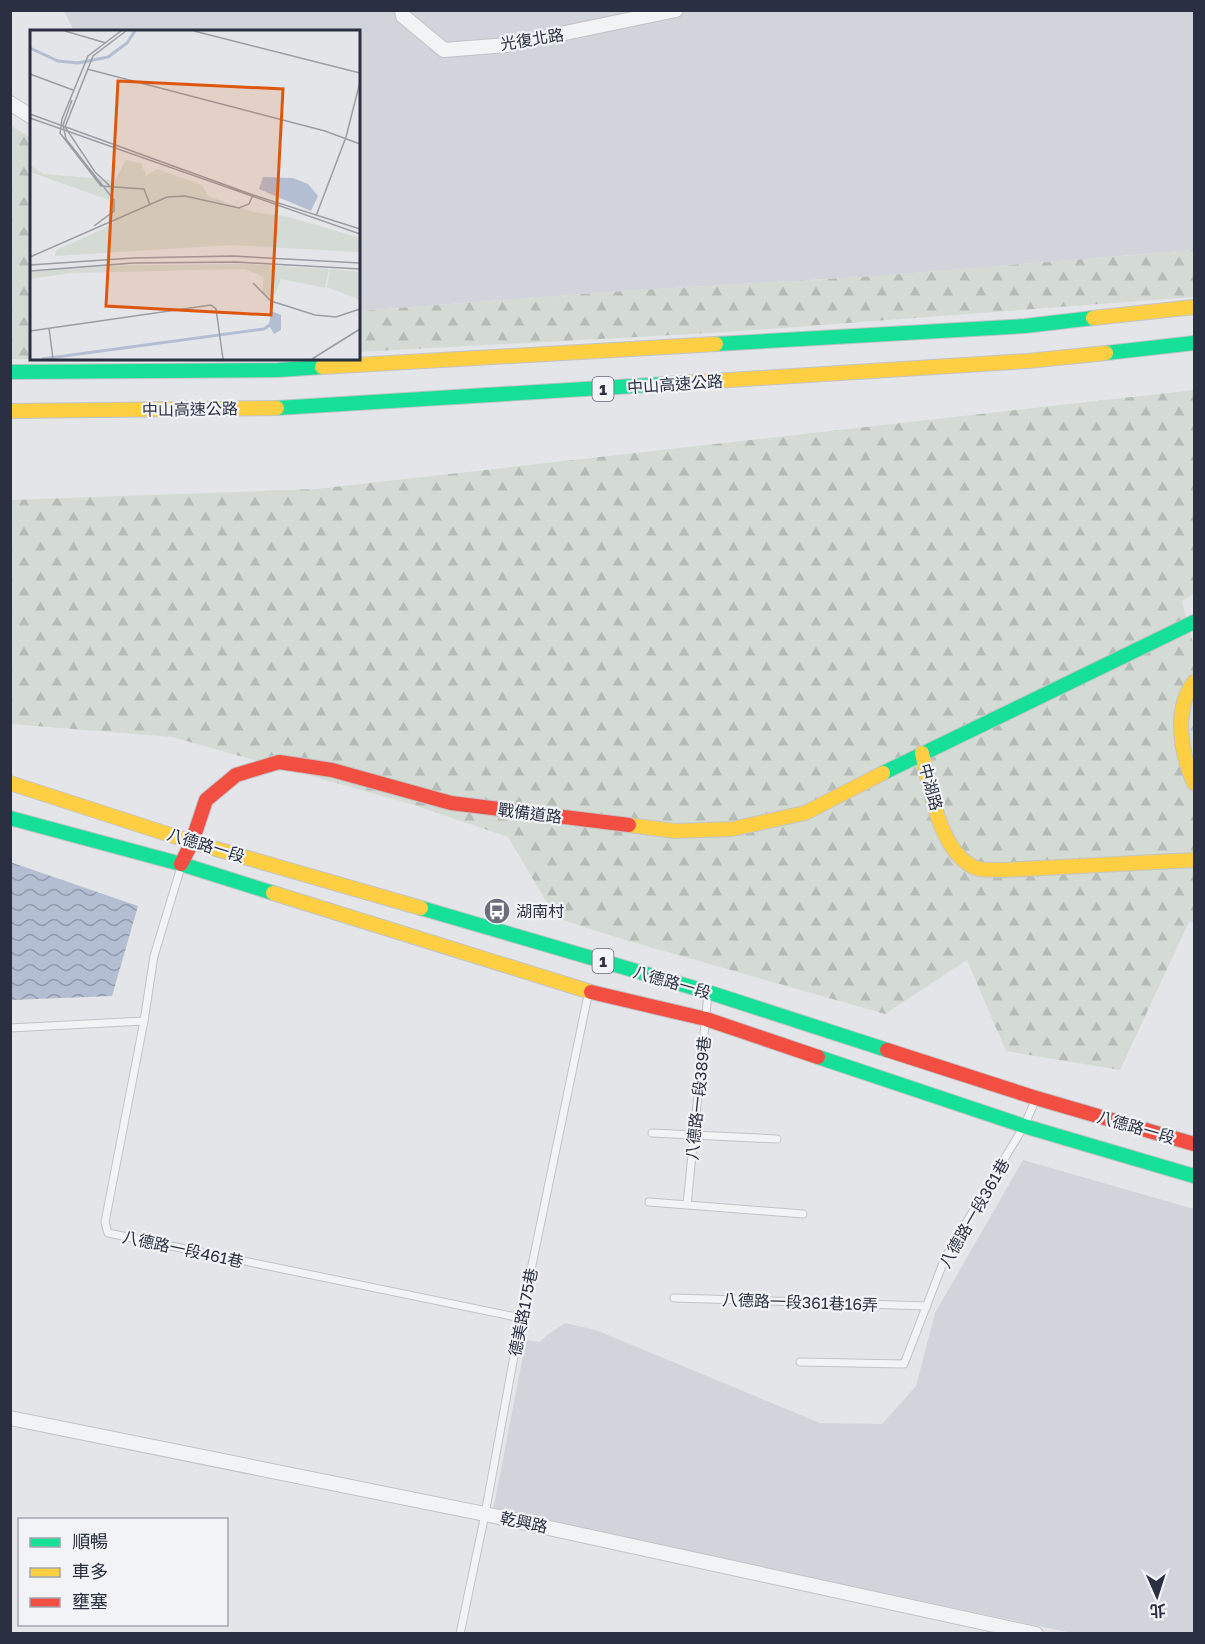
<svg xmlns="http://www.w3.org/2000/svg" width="1205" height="1644" font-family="'Golos Text','Noto Sans TC',sans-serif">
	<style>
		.built { fill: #d2d4db }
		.forest { fill: url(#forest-firs) }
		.water { fill: url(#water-waves) }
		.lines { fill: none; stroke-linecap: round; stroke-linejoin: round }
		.lane-casing { stroke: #c2c3c6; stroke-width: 9 }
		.street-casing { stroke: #c2c3c6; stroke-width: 16 }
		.fast-casing { stroke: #c2c3c6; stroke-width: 16 }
		.slow-casing { stroke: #c2c3c6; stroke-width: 16 }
		.jam-casing { stroke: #c2c3c6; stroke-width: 16 }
		.lane { stroke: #f2f3f5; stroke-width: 7 }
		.street { stroke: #f2f3f5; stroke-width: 14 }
		.fast { stroke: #16e098; stroke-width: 14 }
		.slow { stroke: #ffcf43; stroke-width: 14 }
		.jam { stroke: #f24e42; stroke-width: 14 }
		.labels { text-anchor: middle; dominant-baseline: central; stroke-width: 4.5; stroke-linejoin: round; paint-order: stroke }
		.shield { fill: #f1f3f7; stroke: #666a78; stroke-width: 1.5 }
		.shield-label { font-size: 15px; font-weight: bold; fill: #2a3041 }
		.street-label { font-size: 16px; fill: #2a3041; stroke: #f1f3f7 }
		.poi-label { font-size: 16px; fill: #2a3041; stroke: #f1f3f7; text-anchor: start }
		.inset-river { fill: none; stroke: #b3bed2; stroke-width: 3 }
		.inset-road { fill: none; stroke: #9a9da5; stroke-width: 1.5 }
		.view { fill: #de570f; fill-opacity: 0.15; stroke: #de570f; stroke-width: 3 }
		.inset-edge { fill: none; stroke: #2a3041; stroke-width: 3 }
	</style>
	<defs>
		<pattern id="forest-firs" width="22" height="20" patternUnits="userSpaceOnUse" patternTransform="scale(1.5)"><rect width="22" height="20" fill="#d3dbd4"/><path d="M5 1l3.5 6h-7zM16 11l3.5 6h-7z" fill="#b5bcb7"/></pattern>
		<pattern id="water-waves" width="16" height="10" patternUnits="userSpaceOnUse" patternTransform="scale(1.5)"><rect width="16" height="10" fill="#b3bed2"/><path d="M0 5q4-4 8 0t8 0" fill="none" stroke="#929bac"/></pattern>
	</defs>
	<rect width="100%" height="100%" fill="#e4e5e8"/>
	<path class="built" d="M64 11H1194V250L876 276 623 291 359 311 358 32 74 31Z
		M1023 1160 1194 1209V1633H1072L493 1511 526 1340 540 1342 547 1335 565 1323 596 1330 820 1423 882 1424 916 1386 935 1313Z"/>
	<path class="forest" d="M10 125 31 138 32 358 245 359 199 361 11 359Z
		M1194 250V297L728 332 359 352V311L623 291 876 276Z
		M1194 390V594L1182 601 1194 647V922H1189L1120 1070 1006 1051 967 960 885 1014 622 939 556 918 508 837 411 804 172 737 11 724 10 500 316 489Z"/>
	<path class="water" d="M10 862 138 906 112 996 11 1000Z"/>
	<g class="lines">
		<defs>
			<path id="lane" d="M181 867 154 956 144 1021 105 1222 108 1233 521 1318
				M10 1028 144 1021
				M652 1133 777 1139
				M649 1202 803 1214
				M687 1205 708 994
				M674 1298 927 1306
				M800 1362 904 1364 945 1258 1024 1126 1035 1101
				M460 1634 485 1514 521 1318 588 995"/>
			<path id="street" d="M402 10 403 16 444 50 507 45 676 10
				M10 103 32 117
				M10 1418 485 1514 1036 1634"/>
			<path id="fast" d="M716 344 1025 326 1093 318
				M1106 353 1194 343
				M10 372 278 370 322 367
				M277 408 682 383
				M883 773 1194 622
				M10 818 181 864 273 893
				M421 908 708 992 887 1050
				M818 1057 1024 1126 1194 1176"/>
			<path id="slow" d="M1093 318 1194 307
				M322 367 716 344
				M682 383 1028 361 1106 353
				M10 411 277 408
				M1194 682C1173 710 1181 753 1194 783
				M922 753C930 787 939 853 976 868 984 871 995 869 1004 870L1194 860
				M10 783 192 842 421 908
				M629 825 675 831 732 829 805 813 883 773
				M273 893 591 992"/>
			<path id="jam" d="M181 864 192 842 206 800 236 775 279 762 332 770 451 803 629 825
				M591 992 706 1019 818 1057
				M887 1050 1036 1098 1194 1144"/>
		</defs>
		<use href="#lane" class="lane-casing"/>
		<use href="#street" class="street-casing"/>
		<use href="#fast" class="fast-casing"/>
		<use href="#slow" class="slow-casing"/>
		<use href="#jam" class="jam-casing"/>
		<use href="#lane" class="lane"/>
		<use href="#street" class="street"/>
		<use href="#fast" class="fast"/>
		<use href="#slow" class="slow"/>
		<use href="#jam" class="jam"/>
	</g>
	<defs>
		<symbol id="bus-disc" viewBox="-11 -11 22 22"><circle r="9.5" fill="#6b6f7b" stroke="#f1f3f7"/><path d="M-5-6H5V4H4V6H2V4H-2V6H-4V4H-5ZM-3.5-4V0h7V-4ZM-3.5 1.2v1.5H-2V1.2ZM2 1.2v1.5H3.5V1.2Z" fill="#fff"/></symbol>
	</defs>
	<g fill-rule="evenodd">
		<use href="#bus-disc" x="482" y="896" width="30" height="30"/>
	</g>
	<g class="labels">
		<g class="shield">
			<rect x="592.5" y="377" width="21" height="24" rx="4.5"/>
			<rect x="592.5" y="949" width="21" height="24" rx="4.5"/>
		</g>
		<g class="shield-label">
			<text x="603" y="389">1</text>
			<text x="603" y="961">1</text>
		</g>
		<g class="street-label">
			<text transform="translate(532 39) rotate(-9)">光復北路</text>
			<text transform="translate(675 384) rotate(-4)">中山高速公路</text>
			<text transform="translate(190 409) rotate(-1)">中山高速公路</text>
			<text transform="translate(931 787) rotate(75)">中湖路</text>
			<text transform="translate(530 813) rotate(7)">戰備道路</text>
			<text transform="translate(206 845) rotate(17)">八德路一段</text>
			<text transform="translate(672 982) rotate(16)">八德路一段</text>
			<text transform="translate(698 1098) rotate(-84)">八德路一段389巷</text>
			<text transform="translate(1136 1127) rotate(16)">八德路一段</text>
			<text transform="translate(974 1213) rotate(-60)">八德路一段361巷</text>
			<text transform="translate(183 1249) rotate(12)">八德路一段461巷</text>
			<text transform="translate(800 1302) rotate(2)">八德路一段361巷16弄</text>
			<text transform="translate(523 1312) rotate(-79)">德美路175巷</text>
			<text transform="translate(524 1522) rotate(12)">乾興路</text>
		</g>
		<g class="poi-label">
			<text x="516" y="911">湖南村</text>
		</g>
	</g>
	<g transform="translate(30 30)">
		<rect width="330" height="330" fill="#e4e5e8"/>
		<path d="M300 239 330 242V270L297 257Z" fill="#d3dbd4"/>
		<path d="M96 130 111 133 116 146 127 139 172 155 178 166 223 182 259 187 330 208V222L201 215 25 226 26 220 84 194 79 170 0 142V135L14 144 85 150ZM216 234 299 239 295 258 251 249 243 269 232 262 234 247 215 239 41 243 0 249V242L52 236Z" fill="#d3dbd4"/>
		<path d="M233 147 263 148 278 154 288 166 281 181 229 159ZM241 281 251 285V300L244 304 239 295Z" fill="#b3bed2"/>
		<path class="inset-river" d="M0 18 28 31 48 33 78 27 97 13 105 1M12 329 234 299 241 294"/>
		<path class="inset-road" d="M35 1 76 13M91 1 58 26 32 89 30 103 71 156 114 159 120 175M164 1 330 43M57 39 295 101 330 114M0 44 43 60M42 70 33 95 36 109 84 170V181L64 196M0 84 223 165 330 199M0 88 330 204M81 157 65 142 35 97 63 26 96 1M286 186 316 107 330 52M0 227 137 167 155 166 209 178 219 174 223 165M0 235 103 228 203 226 330 233M0 241 103 233 206 232 330 239M223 253 241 271 285 285 306 287 330 279M19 298 23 329M0 301 181 275 186 279 193 329M282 329 330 299"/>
		<path class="view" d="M88 51 253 59 241 285 76 276Z"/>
		<rect width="330" height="330" class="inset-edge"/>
	</g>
	<rect width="1205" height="1644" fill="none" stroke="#2a3041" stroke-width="24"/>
	<rect x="18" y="1518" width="210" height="108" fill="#f1f3f7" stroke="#a1a5ae" stroke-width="1.5"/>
	<rect x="30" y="1538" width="30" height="9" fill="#16e098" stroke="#a1a5ae" stroke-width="1.5"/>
	<text x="72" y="1548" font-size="18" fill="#2a3041">順暢</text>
	<rect x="30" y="1568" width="30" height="9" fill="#ffcf43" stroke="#a1a5ae" stroke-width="1.5"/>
	<text x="72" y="1578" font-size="18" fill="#2a3041">車多</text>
	<rect x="30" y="1598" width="30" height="9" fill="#f24e42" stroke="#a1a5ae" stroke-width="1.5"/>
	<text x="72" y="1608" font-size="18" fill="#2a3041">壅塞</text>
	<g transform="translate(1157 1596) rotate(177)" stroke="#f1f3f7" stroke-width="4.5" paint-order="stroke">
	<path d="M0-4.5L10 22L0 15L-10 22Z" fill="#2a3041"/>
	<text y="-9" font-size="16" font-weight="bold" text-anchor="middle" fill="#2a3041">北</text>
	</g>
</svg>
